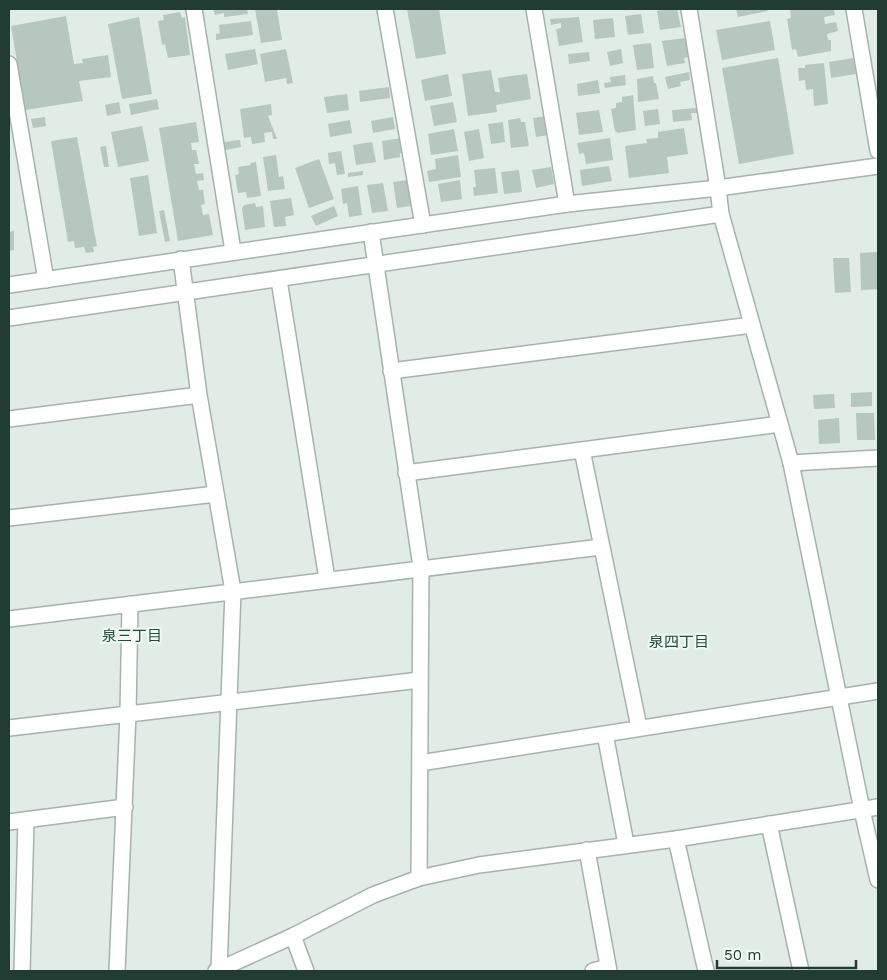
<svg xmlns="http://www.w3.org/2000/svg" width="887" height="980" font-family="'Work Sans','Noto Sans JP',sans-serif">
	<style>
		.building { fill: #b6c7bf }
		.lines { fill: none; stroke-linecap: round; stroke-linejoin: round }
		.minor-casing { stroke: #a4b4ad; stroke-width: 18 }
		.tertiary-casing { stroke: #a4b4ad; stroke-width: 18 }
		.minor { stroke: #fff; stroke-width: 15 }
		.tertiary { stroke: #fff; stroke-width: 15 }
		.labels { text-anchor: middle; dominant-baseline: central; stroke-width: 4; stroke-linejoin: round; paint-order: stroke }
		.neighbourhood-label { font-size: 15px; fill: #1d4f3f; stroke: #f1f8f4 }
	</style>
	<rect width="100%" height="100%" fill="#e1ece6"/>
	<path class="building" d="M213 9H247L248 14 224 17V13L215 15Z
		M255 9H277L282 40 261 43Z
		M407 9H439L446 54 416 59Z
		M668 9H677L681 27 660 30 657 11Z
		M736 9H767L768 11 738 17Z
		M790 9H834L835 15 824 17 825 24 836 22 838 31 827 34 828 40H831V51L798 57 796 49 792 50 787 19 791 18Z
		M180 12 182 18 185 17 190 55 168 58 165 44 162 45 158 21 164 20 163 15Z
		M641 14 644 33 628 35 625 16Z
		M66 16 74 64 83 63 82 59 108 55 111 77 79 81 83 101 25 110 11 26Z
		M139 17 152 94 122 99 108 24Z
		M579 17 583 42 559 46 556 29 561 28V23L551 25 550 19Z
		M613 18 615 37 595 39 593 20Z
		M251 21 253 35 216 40V34L220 33 219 25Z
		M770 21 775 50 722 60 716 30Z
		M685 38 688 57 684 58 685 63 667 66 662 41Z
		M651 43 654 68 637 70 633 45Z
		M255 49 258 64 228 70 225 54Z
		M286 49 293 83 287 84 286 78 265 82 260 54Z
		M621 49 623 63 610 66 607 52Z
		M589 52 590 61 569 64 568 54Z
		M778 58 794 154 739 164 722 68Z
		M853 58 856 74 831 78 829 62Z
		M824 63 828 104 814 106 813 89 806 90 805 80 799 81 798 68H805V65Z
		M491 70 495 92H500L498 78 527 74 531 99 496 105 497 112 468 116 462 74Z
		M689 72 690 80 680 82 681 86 668 89 665 77Z
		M448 74 452 96 425 101 421 80Z
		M625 75 626 85 605 88 604 83 611 82 610 77Z
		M653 76 654 83H656L659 99 638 102 637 79Z
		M598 80 600 93 578 96 577 84Z
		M389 87 390 98 360 102 359 91Z
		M347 94 349 110 327 113 324 97Z
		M633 95 636 130 618 133 615 131 611 109 616 108V103L622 102V97Z
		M157 99 159 109 131 115 129 104Z
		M119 102 121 113 107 116 105 105Z
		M453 102 457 122 434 126 430 106Z
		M271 104 272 115 268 116 277 139H273L272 132 264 133 265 142 252 144 251 137 244 138 240 109Z
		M697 108 698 113H691L692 120 673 122 672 110Z
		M658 109 660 124 645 126 643 111Z
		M599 110 603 132 579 135 576 113Z
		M546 116 549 135 536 137 533 118Z
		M45 117 46 126 33 128 31 119Z
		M393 117 395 129 373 133 371 121Z
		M520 118 521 122H525L529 146 511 148 508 120Z
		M350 120 352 133 330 137 328 124Z
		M196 122 199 142 191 143 192 150H196L199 164H194L196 174 203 173 204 180 197 181 199 190H203L205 204 201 205 203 215 209 214 213 235 178 241 159 128Z
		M503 122 505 142 491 144 488 124Z
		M142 126 149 161 118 167 111 132Z
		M684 128 688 154 667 157 669 173 629 178 625 146 647 143 646 139 658 138V132Z
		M454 129 458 151 431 155 428 134Z
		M479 129 484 158 469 161 464 132Z
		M77 137 97 246 93 247 94 252 86 253 84 247 75 248 74 241 68 242 51 141Z
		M402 138 404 152 400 153V157L384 160 382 141Z
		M610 138 613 160 586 164 584 153 579 154 577 143Z
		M240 140 241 147 225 150 224 142Z
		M372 142 376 162 356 165 353 145Z
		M106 146 109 167H104L100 147Z
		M341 151 345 174 337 175 335 163 329 164 328 153Z
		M276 155 279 177 283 176 285 189 268 191 263 157Z
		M458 155 461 177 429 182 427 171 436 169 435 159Z
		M319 159 334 199 309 208 295 168Z
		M256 162 261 196 247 198 246 192 238 193 235 175 239 174 238 167 251 165 250 163Z
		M609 166 612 181 582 186 580 170Z
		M551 167 554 184 536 188 532 170Z
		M495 168 498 193 474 196 473 187H476L474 170Z
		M519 170 522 192 504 194 501 172Z
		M363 171V175L348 177V173Z
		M148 175 157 233 139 236 130 178Z
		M408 180 411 206 397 208 393 182Z
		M460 180 462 199 441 202 438 184Z
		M383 183 388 211 372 213 367 185Z
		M358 186 362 215 349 217 347 203 343 204 341 189Z
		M291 198 294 215 285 217 286 226 274 227 270 201Z
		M255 203 256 207 263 206 265 227 245 230 242 208 244 205Z
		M334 206 338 216 316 226 311 216Z
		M164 210 170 241 165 242 159 211Z
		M14 231V250L9 251V232Z
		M877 252 878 289 861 290 860 253Z
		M833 258H849L851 292 835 293Z
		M872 392V406L851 407V393Z
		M834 394 835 408 814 409 813 395Z
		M856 413H874L875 440H857Z
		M839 418 840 443 819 444 818 420Z"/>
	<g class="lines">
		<defs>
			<path id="minor" d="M194 9 233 251
				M385 9 423 225
				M534 9 567 204
				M689 9 718 188
				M854 9 878 151
				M9 64 46 280
				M371 232 421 567 419 878
				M181 259 199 395 233 591 219 970
				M279 280 327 579
				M9 318 721 214
				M391 371 752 325
				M9 419 199 395
				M582 450 639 727
				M791 463 878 458
				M406 473 780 424
				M9 518 216 494
				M9 619 601 547
				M9 728 420 680
				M605 734 626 844
				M420 763 878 691
				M862 810 878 880
				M9 822 125 807
				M769 824 801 971
				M676 839 706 971
				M587 850 609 971
				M293 936 306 971
				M22 971 26 821
				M117 971 128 714 130 604
				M593 971 608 967"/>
			<path id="tertiary" d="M718 188 721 214 791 463 862 810
				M9 285 567 204 718 188 878 166
				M216 971 293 936 373 895 419 878 479 865 676 839 878 807"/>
		</defs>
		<use href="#minor" class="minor-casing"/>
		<use href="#tertiary" class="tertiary-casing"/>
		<use href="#minor" class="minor"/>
		<use href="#tertiary" class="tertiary"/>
	</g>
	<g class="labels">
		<g class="neighbourhood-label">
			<text x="132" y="636">泉三丁目</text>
			<text x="679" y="642">泉四丁目</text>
		</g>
	</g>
	<rect width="887" height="980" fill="none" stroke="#213d33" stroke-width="20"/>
	<path d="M717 960v8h139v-8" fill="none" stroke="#213d33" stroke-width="2.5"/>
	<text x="724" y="960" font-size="15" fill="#213d33" stroke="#f1f8f4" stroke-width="4" paint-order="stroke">50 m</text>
</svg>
